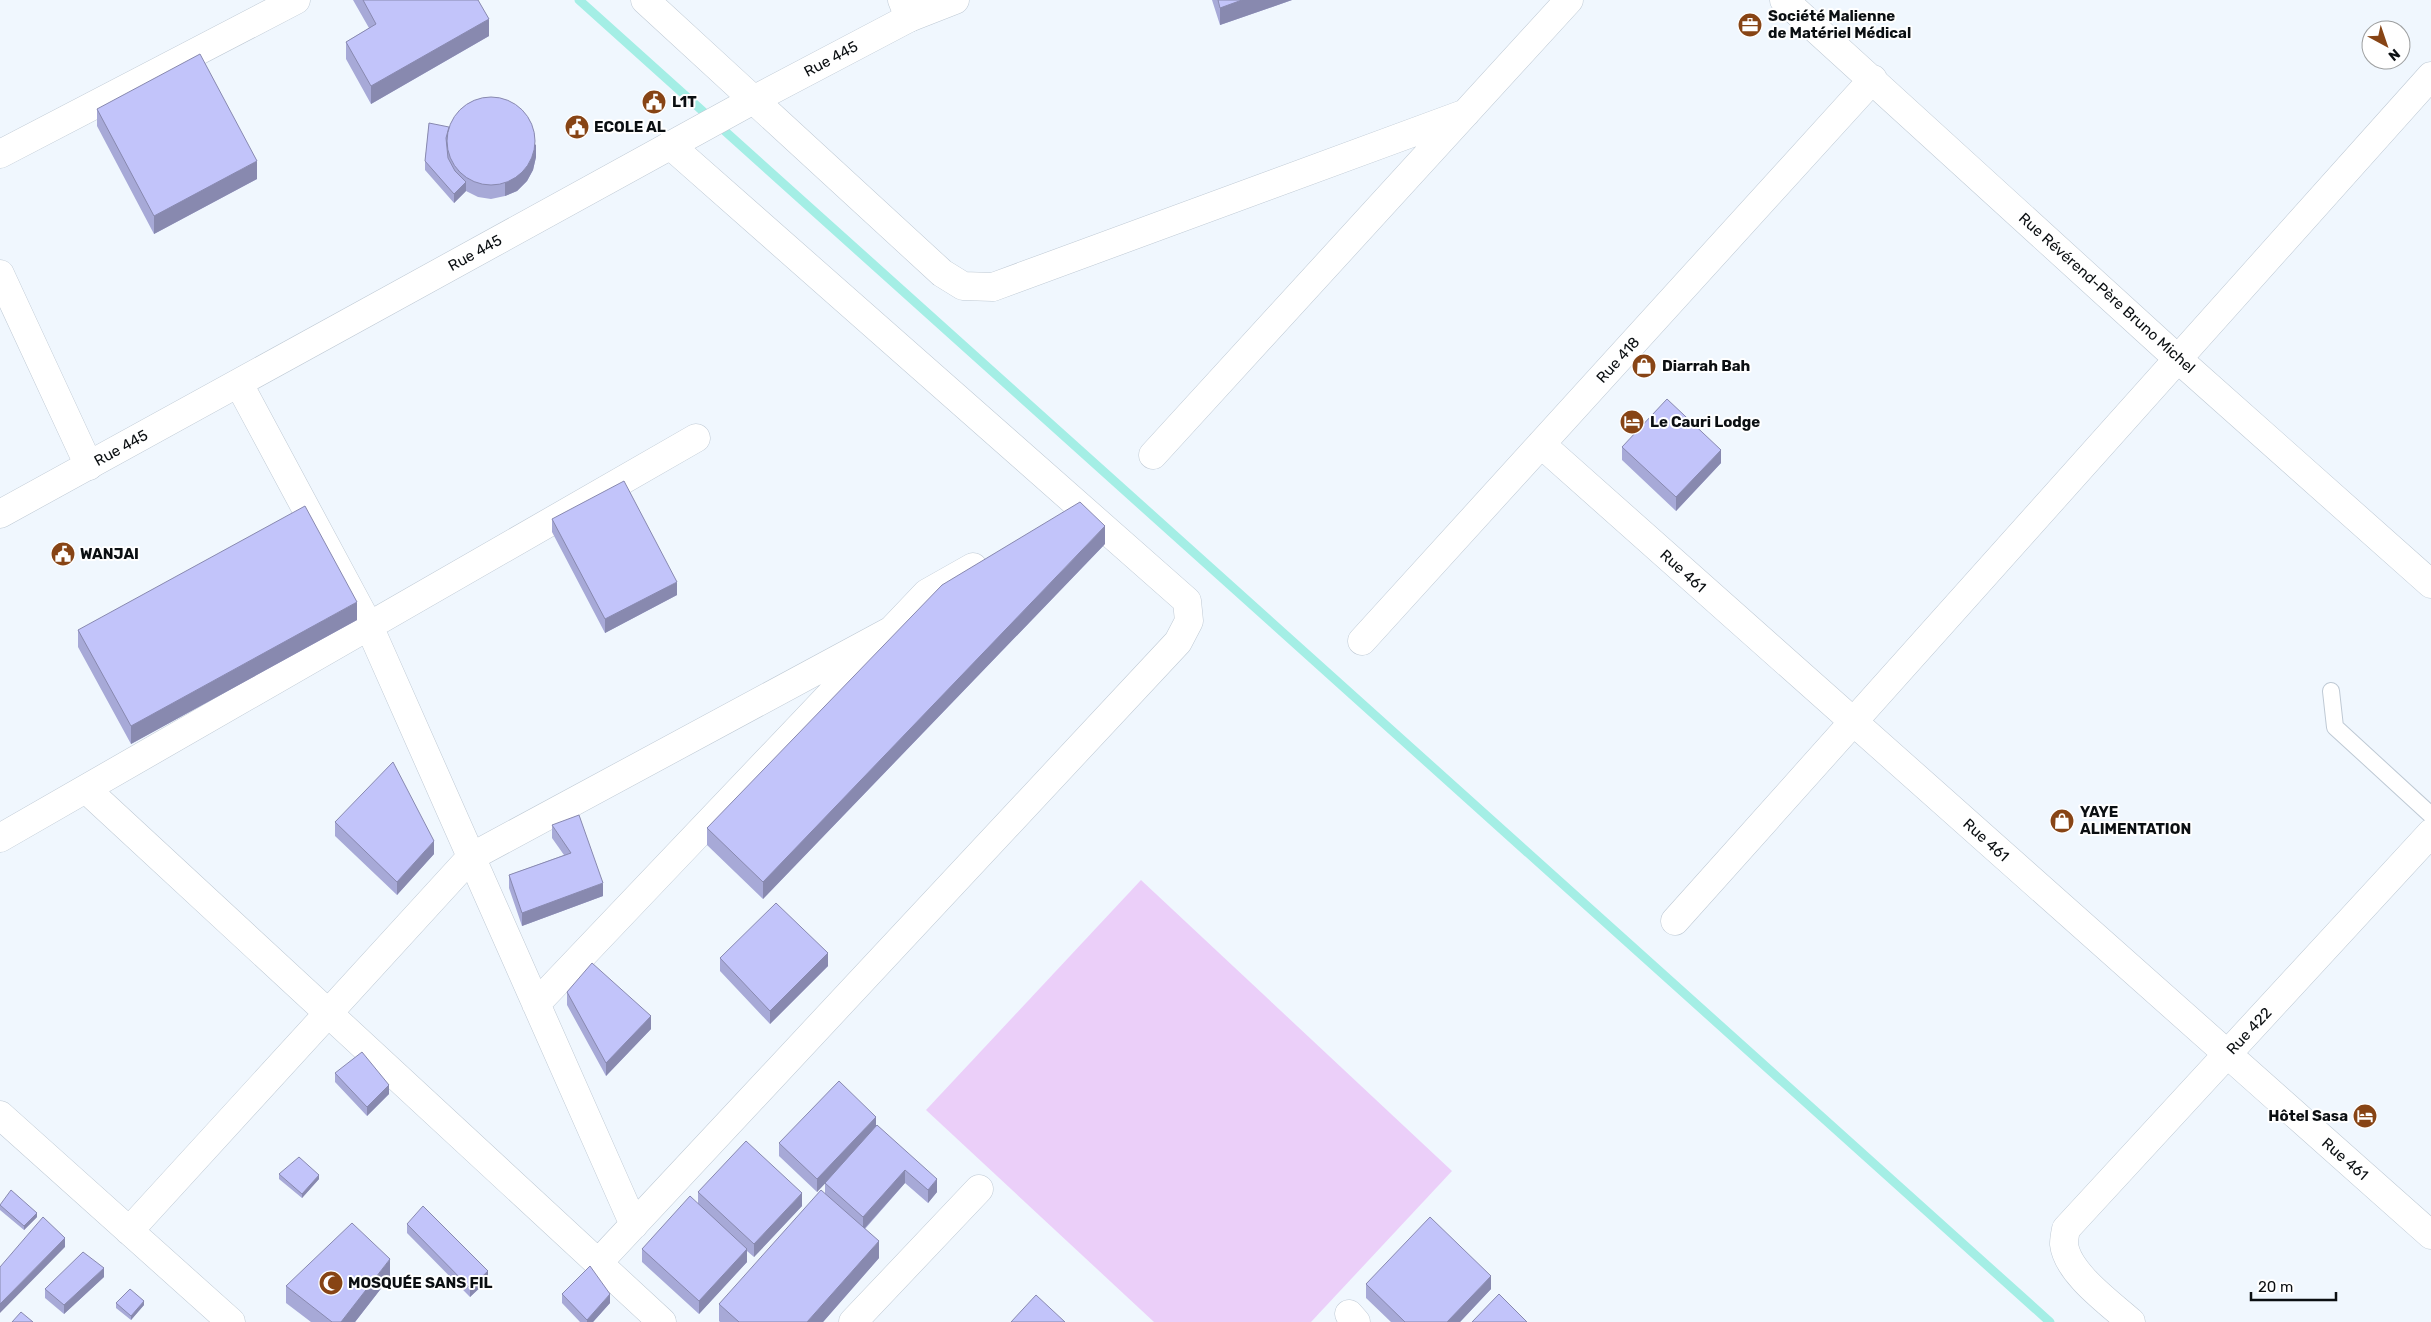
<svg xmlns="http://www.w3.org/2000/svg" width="2431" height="1322" font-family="Rubik,sans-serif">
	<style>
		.green { fill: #ebcff9 }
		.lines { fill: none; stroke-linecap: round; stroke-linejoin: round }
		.stream { stroke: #a4eee5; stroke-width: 9 }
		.service-casing { stroke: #bec9d4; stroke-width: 18 }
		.minor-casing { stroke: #bec9d4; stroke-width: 29 }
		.tertiary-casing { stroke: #bec9d4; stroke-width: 29 }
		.service { stroke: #fff; stroke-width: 16 }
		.minor { stroke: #fff; stroke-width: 28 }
		.tertiary { stroke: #fff; stroke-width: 28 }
		.wall { fill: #a7a9d7 }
		.shaded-wall { fill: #8889af }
		.building { fill: #c2c4fa; stroke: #8889af }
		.labels { text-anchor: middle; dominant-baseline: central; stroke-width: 4; stroke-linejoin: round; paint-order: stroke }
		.poi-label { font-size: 15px; font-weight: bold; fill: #0b0f12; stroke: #fff; text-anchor: start }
		.street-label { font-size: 15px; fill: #0b0f12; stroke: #fff }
	</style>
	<rect width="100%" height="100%" fill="#f0f7fe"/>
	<path class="green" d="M1141 880 1452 1171 1311 1322H1154L926 1110Z"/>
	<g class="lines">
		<path class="stream" d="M579 0 2050 1322"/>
		<defs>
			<path id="service" d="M2331 691 2335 727 2431 815"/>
			<path id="minor" d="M645 0 942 273 963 286 993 287 1466 113
				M902 0 909 18
				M1784 0 2178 359 2431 584
				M0 154 296 0
				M0 274 89 466
				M239 384 369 626 634 1225
				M1541 444 2431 1235
				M1153 455 1569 0
				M1362 641 1873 79
				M86 789 662 1322
				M0 838 696 438
				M1675 921 2431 76
				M536 1004 927 593 973 567
				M0 1115 231 1322
				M129 1231 471 857 890 631
				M598 1263 1178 642 1189 621 1187 601 670 145
				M1349 1314 1356 1322
				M853 1322 979 1189
				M2131 1322C2111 1304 2067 1273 2064 1244 2064 1239 2065 1234 2066 1229L2431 833"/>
			<path id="tertiary" d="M0 514 755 99 909 18 955 0"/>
		</defs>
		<use href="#service" class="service-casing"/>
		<use href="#minor" class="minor-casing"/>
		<use href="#tertiary" class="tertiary-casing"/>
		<use href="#service" class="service"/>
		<use href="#minor" class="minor"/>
		<use href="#tertiary" class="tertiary"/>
	</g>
	<path class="wall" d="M353 0H478L489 36 371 104 346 59V42L369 28Z
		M1212 0H1292L1220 25Z
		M97 109 257 179 154 234 97 126Z
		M429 123 536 157 533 170 527 181 517 191 505 196 491 199 478 197 466 191 454 203 425 170V161Z
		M1622 447 1721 463 1676 511 1622 460Z
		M552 519 677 595 605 633 552 532Z
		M1105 544 763 899 707 845V828Z
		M357 620 131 744 78 647V630Z
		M335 822 434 854 397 895 335 836Z
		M552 825 603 896 522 926 509 888V875L564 855 552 838Z
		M720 958 828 966 770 1024 720 971Z
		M567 992 651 1029 606 1076 567 1005Z
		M335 1073 389 1094 367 1116 335 1082Z
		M876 1126 937 1192 928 1203 905 1183 865 1229 879 1258 823 1322H720L719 1321V1304L825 1194V1183L827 1181 817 1192 779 1156V1143Z
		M279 1174 319 1179 302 1198 279 1179Z
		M698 1192 802 1206 754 1257 747 1251V1262L699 1314 642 1262V1249L698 1204Z
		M0 1205 37 1217 24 1230 0 1210Z
		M407 1224 488 1280 470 1297 407 1233Z
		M104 1277 64 1314 45 1298V1289Z
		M390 1277 355 1322H311L286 1303V1286Z
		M1366 1284 1491 1289 1460 1322H1391L1366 1298Z
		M562 1294 610 1303 593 1322H580L562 1303Z
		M116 1303 144 1305 131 1320 116 1308Z"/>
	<path class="shaded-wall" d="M1242 0H1292L1220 25V8Z
		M489 19V36L371 104V86Z
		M536 144V157L533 170 527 181 517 191 505 196V183Z
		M257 161V179L154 234V216Z
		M466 182V191L454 203V194Z
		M1721 450V463L1676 511V497Z
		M1105 526V544L763 899V882Z
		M677 582V595L605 633V619Z
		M357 602V620L131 744V726Z
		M434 841V854L397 895V882Z
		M603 883V896L522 926V913Z
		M828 953V966L770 1024V1011Z
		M651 1016V1029L606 1076V1063Z
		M389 1085V1094L367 1116V1107Z
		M876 1117V1130L817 1192V1179Z
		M905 1170V1183L863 1230V1217Z
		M319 1175V1179L302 1198V1194Z
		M937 1179V1192L928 1203V1190Z
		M802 1193V1206L754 1257V1244Z
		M37 1213V1217L24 1230V1226Z
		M65 1238V1247L0 1313V1304Z
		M879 1241V1258L823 1322H807Z
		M747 1249V1262L699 1314V1301Z
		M390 1259V1277L355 1322H341Z
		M104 1268V1277L64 1314V1305Z
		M488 1271V1280L470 1297V1288Z
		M1491 1276V1289L1460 1322H1447Z
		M610 1294V1303L593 1322H587V1320Z
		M144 1301V1305L131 1320V1316Z"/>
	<path class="building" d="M363 0H478L489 19 371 86 346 42 376 24Z
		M1218 0H1242L1220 8Z
		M200 54 257 161 154 216 97 109Z
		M447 141a44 44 0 1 1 88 0a44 44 0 1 1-88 0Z
		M429 123 449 127 446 138 448 158 455 171 466 182 454 194 425 161Z
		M1667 399 1721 450 1676 497 1622 447Z
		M624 481 677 582 605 619 552 519Z
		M1080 502 1105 526 763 882 707 828 942 585Z
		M305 506 357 602 131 726 78 630Z
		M393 762 434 841 397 882 335 822Z
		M579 815 603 883 522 913 509 875 571 853 552 825Z
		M776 903 828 953 770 1011 720 958Z
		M592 963 651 1016 606 1063 567 992Z
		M362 1052 389 1085 367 1107 335 1073Z
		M839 1081 876 1117 817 1179 779 1143Z
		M877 1125 937 1179 928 1190 905 1170 863 1217 825 1183Z
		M746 1141 802 1193 754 1244 698 1192Z
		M299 1157 319 1175 302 1194 279 1174Z
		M11 1190 37 1213 24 1226 0 1205Z
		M821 1190 879 1241 807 1322H739L719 1304Z
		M690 1196 747 1249 699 1301 642 1249Z
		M423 1206 488 1271 470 1288 407 1224Z
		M43 1217 65 1238 0 1304V1267Z
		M1430 1217 1491 1276 1447 1322H1405L1366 1284Z
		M352 1223 390 1259 341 1322H332L286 1286Z
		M83 1252 104 1268 64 1305 45 1289Z
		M590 1266 610 1294 587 1320 562 1294Z
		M130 1289 144 1301 131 1316 116 1303Z
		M1499 1294 1527 1322H1472Z
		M1036 1295 1065 1322H1011Z
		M21 1312 33 1322H12Z"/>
	<defs>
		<symbol id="office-disc" viewBox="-11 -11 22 22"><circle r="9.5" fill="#874415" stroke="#fff"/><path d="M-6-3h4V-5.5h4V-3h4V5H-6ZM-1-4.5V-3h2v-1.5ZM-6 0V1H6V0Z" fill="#fff"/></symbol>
		<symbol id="civic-disc" viewBox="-11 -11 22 22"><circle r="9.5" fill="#874415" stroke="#fff"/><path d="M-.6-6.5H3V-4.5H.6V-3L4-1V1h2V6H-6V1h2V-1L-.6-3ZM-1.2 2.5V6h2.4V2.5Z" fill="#fff"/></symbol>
		<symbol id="shop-disc" viewBox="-11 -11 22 22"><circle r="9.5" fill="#874415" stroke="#fff"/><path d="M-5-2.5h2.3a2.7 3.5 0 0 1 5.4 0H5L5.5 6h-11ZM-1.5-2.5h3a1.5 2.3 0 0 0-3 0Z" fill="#fff"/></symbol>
		<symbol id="hotel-disc" viewBox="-11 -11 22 22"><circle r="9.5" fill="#874415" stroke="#fff"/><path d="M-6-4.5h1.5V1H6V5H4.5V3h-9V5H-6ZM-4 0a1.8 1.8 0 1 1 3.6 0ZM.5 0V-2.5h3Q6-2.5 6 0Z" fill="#fff"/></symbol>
		<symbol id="mosque-disc" viewBox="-11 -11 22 22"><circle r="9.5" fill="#874415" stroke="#fff"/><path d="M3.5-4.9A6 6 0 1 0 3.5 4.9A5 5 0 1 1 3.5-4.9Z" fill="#fff"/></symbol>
	</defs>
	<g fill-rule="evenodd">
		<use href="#office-disc" x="1736" y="11" width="28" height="28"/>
		<use href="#civic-disc" x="640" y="88" width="28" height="28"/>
		<use href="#civic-disc" x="563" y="113" width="28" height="28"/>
		<use href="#shop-disc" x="1630" y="352" width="28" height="28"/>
		<use href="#hotel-disc" x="1618" y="408" width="28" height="28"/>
		<use href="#civic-disc" x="49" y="540" width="28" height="28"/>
		<use href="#shop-disc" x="2048" y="807" width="28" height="28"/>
		<use href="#hotel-disc" x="2351" y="1102" width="28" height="28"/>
		<use href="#mosque-disc" x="317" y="1269" width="28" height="28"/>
	</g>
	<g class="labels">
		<g class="poi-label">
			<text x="1768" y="16">Société Malienne<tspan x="1768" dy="17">de Matériel Médical</tspan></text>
			<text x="672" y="102">L1T</text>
			<text x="594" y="127">ECOLE AL</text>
			<text x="1662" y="366">Diarrah Bah</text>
			<text x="1650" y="422">Le Cauri Lodge</text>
			<text x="80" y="554">WANJAI</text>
			<text x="2080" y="812">YAYE<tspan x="2080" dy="17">ALIMENTATION</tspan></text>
			<text x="2348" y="1116" text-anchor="end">Hôtel Sasa</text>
			<text x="348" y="1283">MOSQUÉE SANS FIL</text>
		</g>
		<g class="street-label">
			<text transform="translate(831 59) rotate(-28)">Rue 445</text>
			<text transform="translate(475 253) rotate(-29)">Rue 445</text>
			<text transform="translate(2107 293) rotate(42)">Rue Révérend-Père Bruno Michel</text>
			<text transform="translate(1618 360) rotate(-48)">Rue 418</text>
			<text transform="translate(121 448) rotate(-29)">Rue 445</text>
			<text transform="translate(1683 571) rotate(42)">Rue 461</text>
			<text transform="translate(1986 840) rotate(42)">Rue 461</text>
			<text transform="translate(2249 1031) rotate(-47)">Rue 422</text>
			<text transform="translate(2345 1159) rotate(41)">Rue 461</text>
		</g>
	</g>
	<g transform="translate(2386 45) rotate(140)"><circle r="24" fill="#ffffff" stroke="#9d9fa0"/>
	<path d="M0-4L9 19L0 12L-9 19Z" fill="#874415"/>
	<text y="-8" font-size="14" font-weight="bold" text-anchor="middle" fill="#0b0f12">N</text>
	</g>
	<path d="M2251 1292v8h85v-8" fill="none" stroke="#0b0f12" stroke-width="2.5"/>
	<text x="2258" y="1292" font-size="15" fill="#0b0f12" stroke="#ffffff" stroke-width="4" paint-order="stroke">20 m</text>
</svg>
